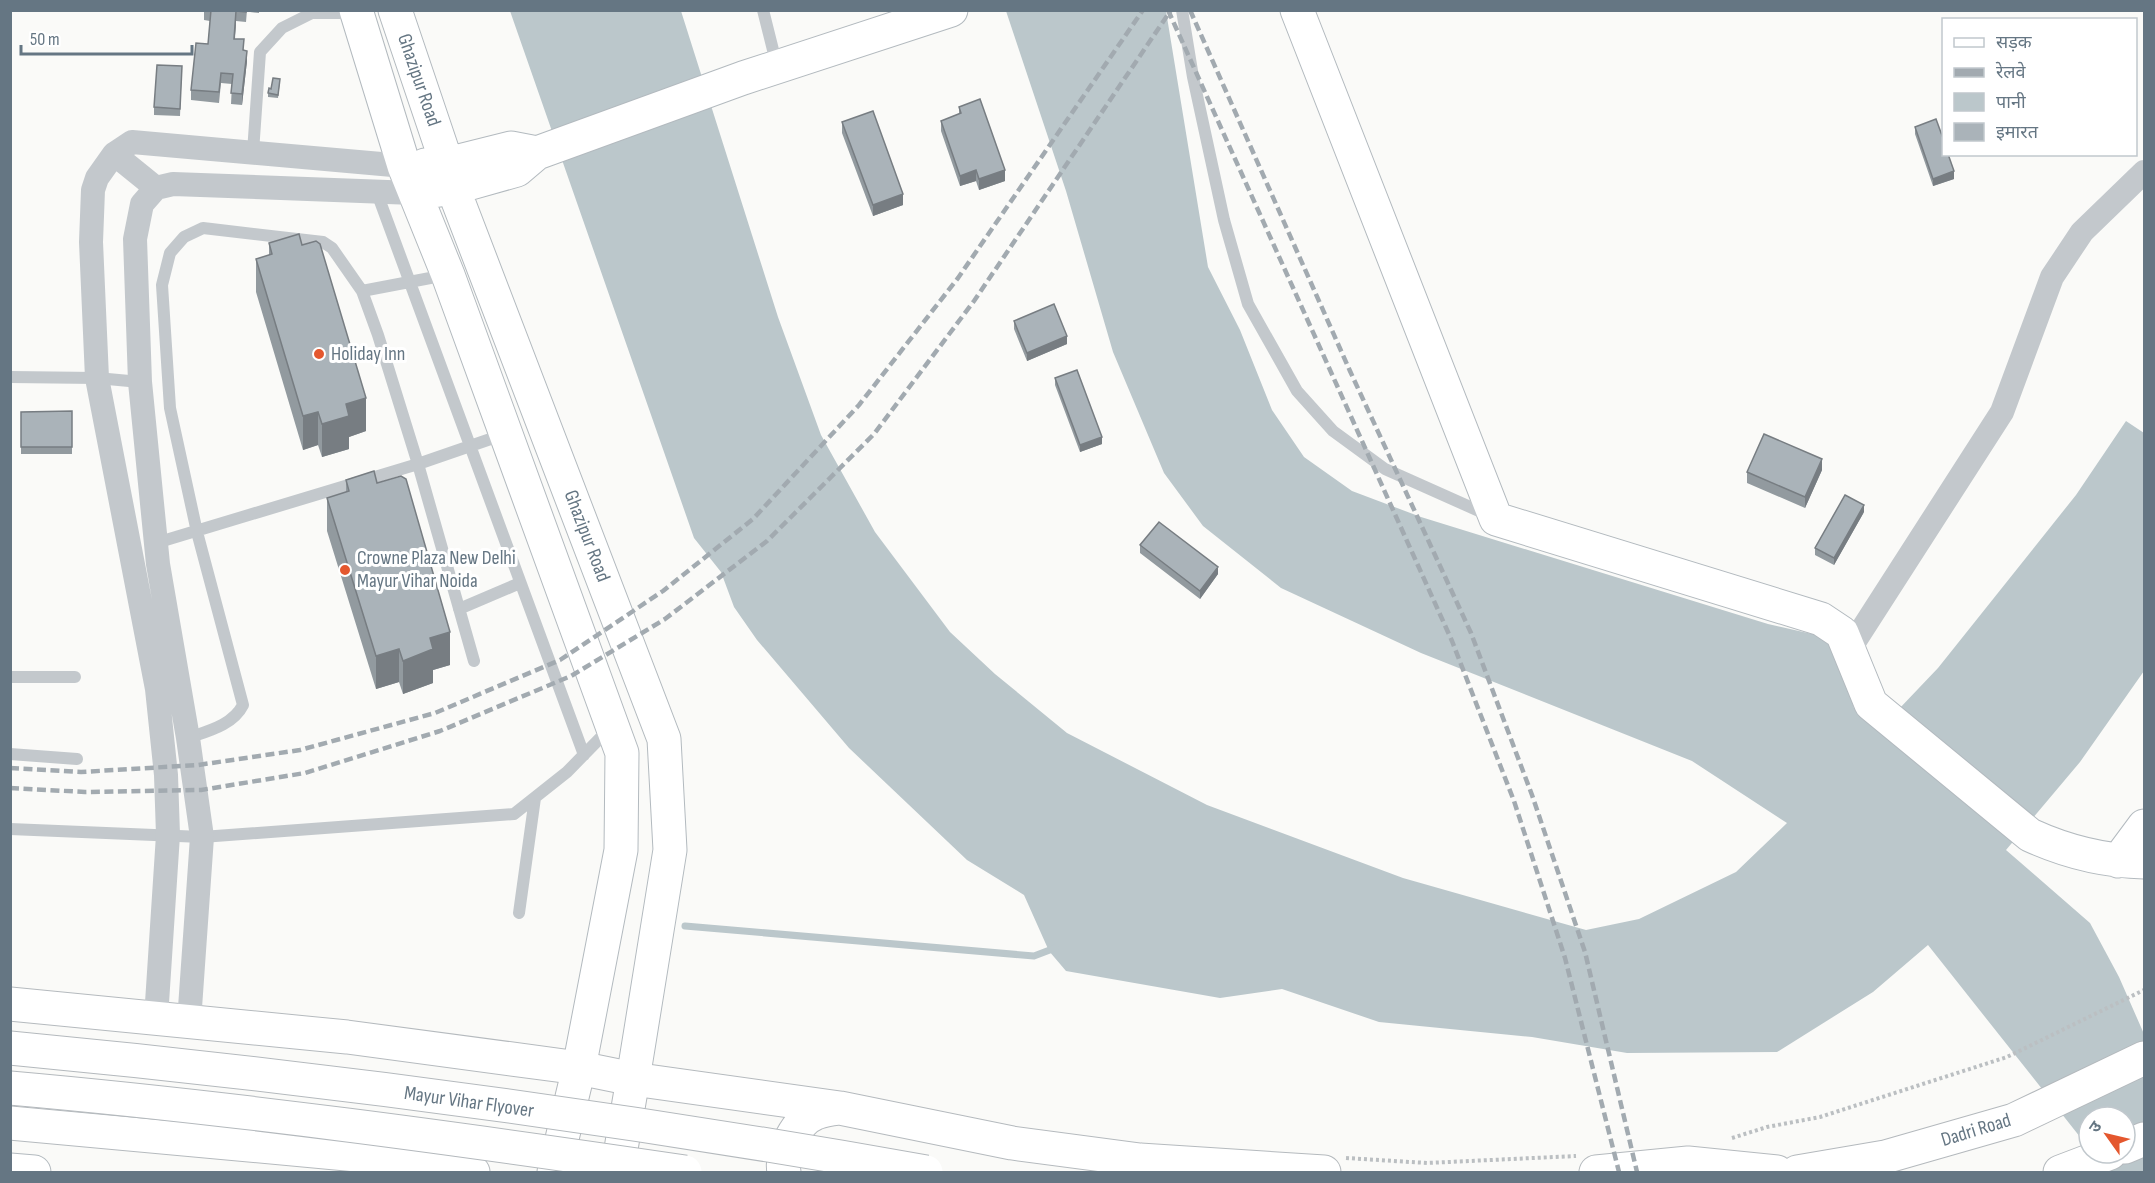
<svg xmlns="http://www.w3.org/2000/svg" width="2155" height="1183" font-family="'Sofia Sans Condensed','Noto Sans Devanagari',sans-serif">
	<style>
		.water { fill: #bbc7cb; fill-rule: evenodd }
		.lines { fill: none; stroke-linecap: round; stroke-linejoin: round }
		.stream { stroke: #bbc7cb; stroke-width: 7 }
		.secondary-casing { stroke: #b3babf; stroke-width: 35 }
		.primary-casing { stroke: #b5babe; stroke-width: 35 }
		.highway-casing { stroke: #b4b9bd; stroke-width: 35 }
		.path { stroke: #bbbfc2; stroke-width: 4; stroke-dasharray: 3 3; stroke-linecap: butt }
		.lane { stroke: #c3c8cc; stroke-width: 12 }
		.street { stroke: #c3c8cc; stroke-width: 24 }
		.secondary { stroke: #fff; stroke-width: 33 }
		.primary { stroke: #fff; stroke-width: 33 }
		.highway { stroke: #fff; stroke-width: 33 }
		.rail { stroke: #a2aab0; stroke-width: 4.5; stroke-dasharray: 9 4.5; stroke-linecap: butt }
		.highway-bridge-casing { stroke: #b4b9bd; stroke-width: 35; stroke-linecap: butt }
		.highway-bridge { stroke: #fff; stroke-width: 33 }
		.wall { fill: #929a9f }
		.shaded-wall { fill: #777d82 }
		.building { fill: #aab3b9; stroke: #777d82; stroke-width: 1.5 }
		.poi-dot { fill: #e4572e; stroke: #fff; stroke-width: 2 }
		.labels { text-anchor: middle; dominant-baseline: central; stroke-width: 6; stroke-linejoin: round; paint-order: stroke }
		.street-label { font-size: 20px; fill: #657683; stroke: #fff }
		.poi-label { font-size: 20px; fill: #657683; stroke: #fff; text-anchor: start }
	</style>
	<rect width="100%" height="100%" fill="#fafaf8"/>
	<path class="water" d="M510 11H681L778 317 821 435 875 532 950 632 995 674 1067 733 1207 805 1403 878 1586 930 1639 919 1736 872 1787 823 1692 761 1421 653 1281 588 1203 526 1164 473 1113 352 1066 191 1006 11H1166L1208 267 1240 330 1272 410 1304 457 1352 491 1421 517 1768 624 1834 639 1854 708 1878 731 1938 668 2076 495 2126 421 2144 433V671L2080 762 2006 850 2090 923 2119 977 2144 1034V1172H2096L2084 1142 1928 945 1873 992 1777 1052 1627 1053 1532 1037 1379 1022 1282 989 1220 998 1066 971 1049 951 1024 895 967 860 849 748 757 640 734 607 721 572 694 538ZM2089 1117H2125V1153H2089Z"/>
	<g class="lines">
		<path class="stream" d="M685 926 1034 956 1055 948"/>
		<defs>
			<path id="secondary" d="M356 10 404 166 448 275 622 753 621 850 579 1068
				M395 10 447 164 453 188 664 739 670 850 633 1079
				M1297 10 1496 519 1821 619 1842 633 1871 704 2030 835C2067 852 2104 861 2144 862
				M425 165 447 164 511 148 537 153
				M433 191 453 188 517 170 537 153 743 78 951 10
				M2118 861 2144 826
				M10 1170 34 1172"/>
			<path id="primary" d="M10 1004 347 1037 579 1068 633 1079 840 1108 1012 1143 1140 1160 1324 1172
				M10 1123 368 1156 473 1172
				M784 1172C780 1153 797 1120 816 1113 823 1110 832 1109 840 1108
				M1596 1172 1688 1163 1777 1172"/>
			<path id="highway" d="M2125 1147 2144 1139
				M554 1172 579 1068
				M617 1172 633 1079
				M1797 1172 1885 1157 2014 1120 2144 1058
				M2060 1172 2110 1153"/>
		</defs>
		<use href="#secondary" class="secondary-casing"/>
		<use href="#primary" class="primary-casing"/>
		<use href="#highway" class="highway-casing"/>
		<path class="path" d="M1732 1138 1767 1127 1820 1117 2007 1057 2144 990
			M1346 1158 1427 1163 1576 1156"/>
		<path class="lane" d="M763 10 777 66
			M1182 10 1193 77 1224 220 1248 304 1297 391 1333 431 1385 469 1488 515
			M253 152 260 52 282 28 312 13H354
			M377 193 584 755
			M362 291 446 275
			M10 377 97 378 140 382
			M156 543 418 464 505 434
			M459 609 520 583
			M10 677H75
			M188 738C208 731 233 725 243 705L197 532 170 408 162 285 170 253 184 237 203 228 323 242 332 248 362 291 378 335 418 464 474 661
			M10 754 77 759
			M10 829 202 837 514 814 567 772 611 727
			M519 913 535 798"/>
		<path class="street" d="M114 154 156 188
			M1849 650 2002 412 2052 277 2082 232 2144 172
			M156 1018 168 835 166 775 157 689 97 378 91 242 93 190 97 178 114 154 132 142 404 166
			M189 1022 202 837 188 738 158 564 140 382 135 239 142 204 156 188 173 184 414 193"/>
		<use href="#secondary" class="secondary"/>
		<use href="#primary" class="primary"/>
		<use href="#highway" class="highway"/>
		<path class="rail" d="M1168 10 1452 641 1514 801 1565 958 1619 1172
			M1190 10 1350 371 1471 633 1532 795 1585 952 1637 1172
			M10 768 81 772 198 765 300 750 435 713 560 660 663 591 753 519 859 405 958 278 1143 10
			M10 788 85 792 201 790 305 773 440 731 571 676 665 619 767 541 874 434 974 301 1171 10"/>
		<defs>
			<path id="highway-bridge" d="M10 1048C317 1077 623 1118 926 1172
				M10 1088C236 1108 461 1139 685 1172"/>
		</defs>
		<use href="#highway-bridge" class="highway-bridge-casing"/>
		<use href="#highway-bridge" class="highway-bridge"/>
	</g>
	<path class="wall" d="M204 10H247L246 22 236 21 235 39 244 50 247 61 242 105 231 104 232 84 221 83 219 103 191 100V90L208 44 210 21 204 20Z
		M250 10H259V13L250 12Z
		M182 66 180 116 154 115V107Z
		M280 82 278 98 268 97V93L271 89Z
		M959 107 1005 181 979 190 976 181 960 186 941 131V121L959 114Z
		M842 122 903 205 873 216 842 133Z
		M1915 127 1954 179 1933 186 1915 134Z
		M269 243 366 431 349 437V449L322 457 318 445 303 450 256 292V259L269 255Z
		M1014 321 1067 344 1027 361 1014 329Z
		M1055 378 1102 444 1080 452 1055 385Z
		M72 411V454H21V412Z
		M1822 470 1805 508 1747 483V472Z
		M346 480 377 483 450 665 433 670V683L403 694 399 682 376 689 327 531V498L346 492Z
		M1864 512 1834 565 1815 555V548Z
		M1140 545 1218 574 1200 599 1140 553Z"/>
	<path class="shaded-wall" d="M236 11V21L234 49V39Z
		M247 51V61L242 105V94Z
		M976 170V181L960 186V176Z
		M1005 170V181L979 190V179Z
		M1954 171V179L1933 186V179Z
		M903 194V205L873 216V205Z
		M1067 336V344L1027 361V353Z
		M366 398V431L349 437V449L322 457V424L346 404Z
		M318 412V445L303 450V416Z
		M1102 437V444L1080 452V445Z
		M1822 459V470L1805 508V497Z
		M1864 505V512L1834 565V558Z
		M1218 567V574L1200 599V591Z
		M450 632V665L433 670V683L403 694V661L430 638Z
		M399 649V682L376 689V656Z"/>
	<path class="building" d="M211 10H246V12L236 11 234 39H244L243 50 247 51 242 94 231 93 233 74 221 73 219 92 191 90 196 43 208 44Z
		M157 65 182 66 180 109 154 107Z
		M273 78 280 79 278 95 268 93 269 88 271 89Z
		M980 99 1005 170 979 179 976 170 960 176 941 121 961 113 959 107Z
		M873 111 903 194 873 205 842 122Z
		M1936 119 1944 141V154H1948L1954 171 1933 179 1915 127Z
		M299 234 302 245 316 241 320 244 366 398 346 404 349 416 322 424 318 412 303 416 256 259 272 254 269 243Z
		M1054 304 1067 336 1027 353 1014 321Z
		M1077 370 1102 437 1080 445 1055 378Z
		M72 411V447H21V412Z
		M1764 434 1822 459 1805 497 1747 472Z
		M374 471 377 483 401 476 406 479 450 632 430 638 433 649 403 661 399 649 376 656 327 498 349 491 346 480Z
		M1845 495 1864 505 1834 558 1815 548Z
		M1159 522 1218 567 1200 591 1140 545Z"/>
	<g class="poi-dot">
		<circle cx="319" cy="354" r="6"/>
		<circle cx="345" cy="570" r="6"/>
	</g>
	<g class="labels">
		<g class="street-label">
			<text transform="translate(419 80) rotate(71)">Ghazipur Road</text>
			<text transform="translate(587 536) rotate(69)">Ghazipur Road</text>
			<text transform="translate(469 1102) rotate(8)">Mayur Vihar Flyover</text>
			<text transform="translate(1976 1130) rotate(-17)">Dadri Road</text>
		</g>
		<g class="poi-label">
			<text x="331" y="354">Holiday Inn</text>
			<text x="357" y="558">Crowne Plaza New Delhi<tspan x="357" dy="23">Mayur Vihar Noida</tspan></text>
		</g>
	</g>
	<rect width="2155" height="1183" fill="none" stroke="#657683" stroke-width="24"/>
	<rect x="1942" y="18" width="195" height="138" fill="#ffffff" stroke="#c1c8cd" stroke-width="1.5"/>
	<rect x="1954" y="38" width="30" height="9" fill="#ffffff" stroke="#c1c8cd" stroke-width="1.5"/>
	<text x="1996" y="48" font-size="18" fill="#657683">सड़क</text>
	<rect x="1954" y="68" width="30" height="9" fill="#a2aab0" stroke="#c1c8cd" stroke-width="1.5"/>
	<text x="1996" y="78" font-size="18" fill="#657683">रेलवे</text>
	<rect x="1954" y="93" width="30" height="18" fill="#bbc7cb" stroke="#c1c8cd" stroke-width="1.5"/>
	<text x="1996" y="108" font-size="18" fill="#657683">पानी</text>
	<rect x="1954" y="123" width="30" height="18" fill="#aab3b9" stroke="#c1c8cd" stroke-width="1.5"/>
	<text x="1996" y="138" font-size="18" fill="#657683">इमारत</text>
	<g transform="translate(2107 1135) rotate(304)"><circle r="28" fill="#ffffff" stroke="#c1c8cd" stroke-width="1.5"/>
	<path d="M0-4.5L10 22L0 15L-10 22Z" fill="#e4572e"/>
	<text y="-9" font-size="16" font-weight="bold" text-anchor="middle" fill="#657683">उ</text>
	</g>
	<path d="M21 45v9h171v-9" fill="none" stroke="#657683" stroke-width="3"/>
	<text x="30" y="45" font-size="18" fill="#657683" stroke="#ffffff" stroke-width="4.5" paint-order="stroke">50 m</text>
</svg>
